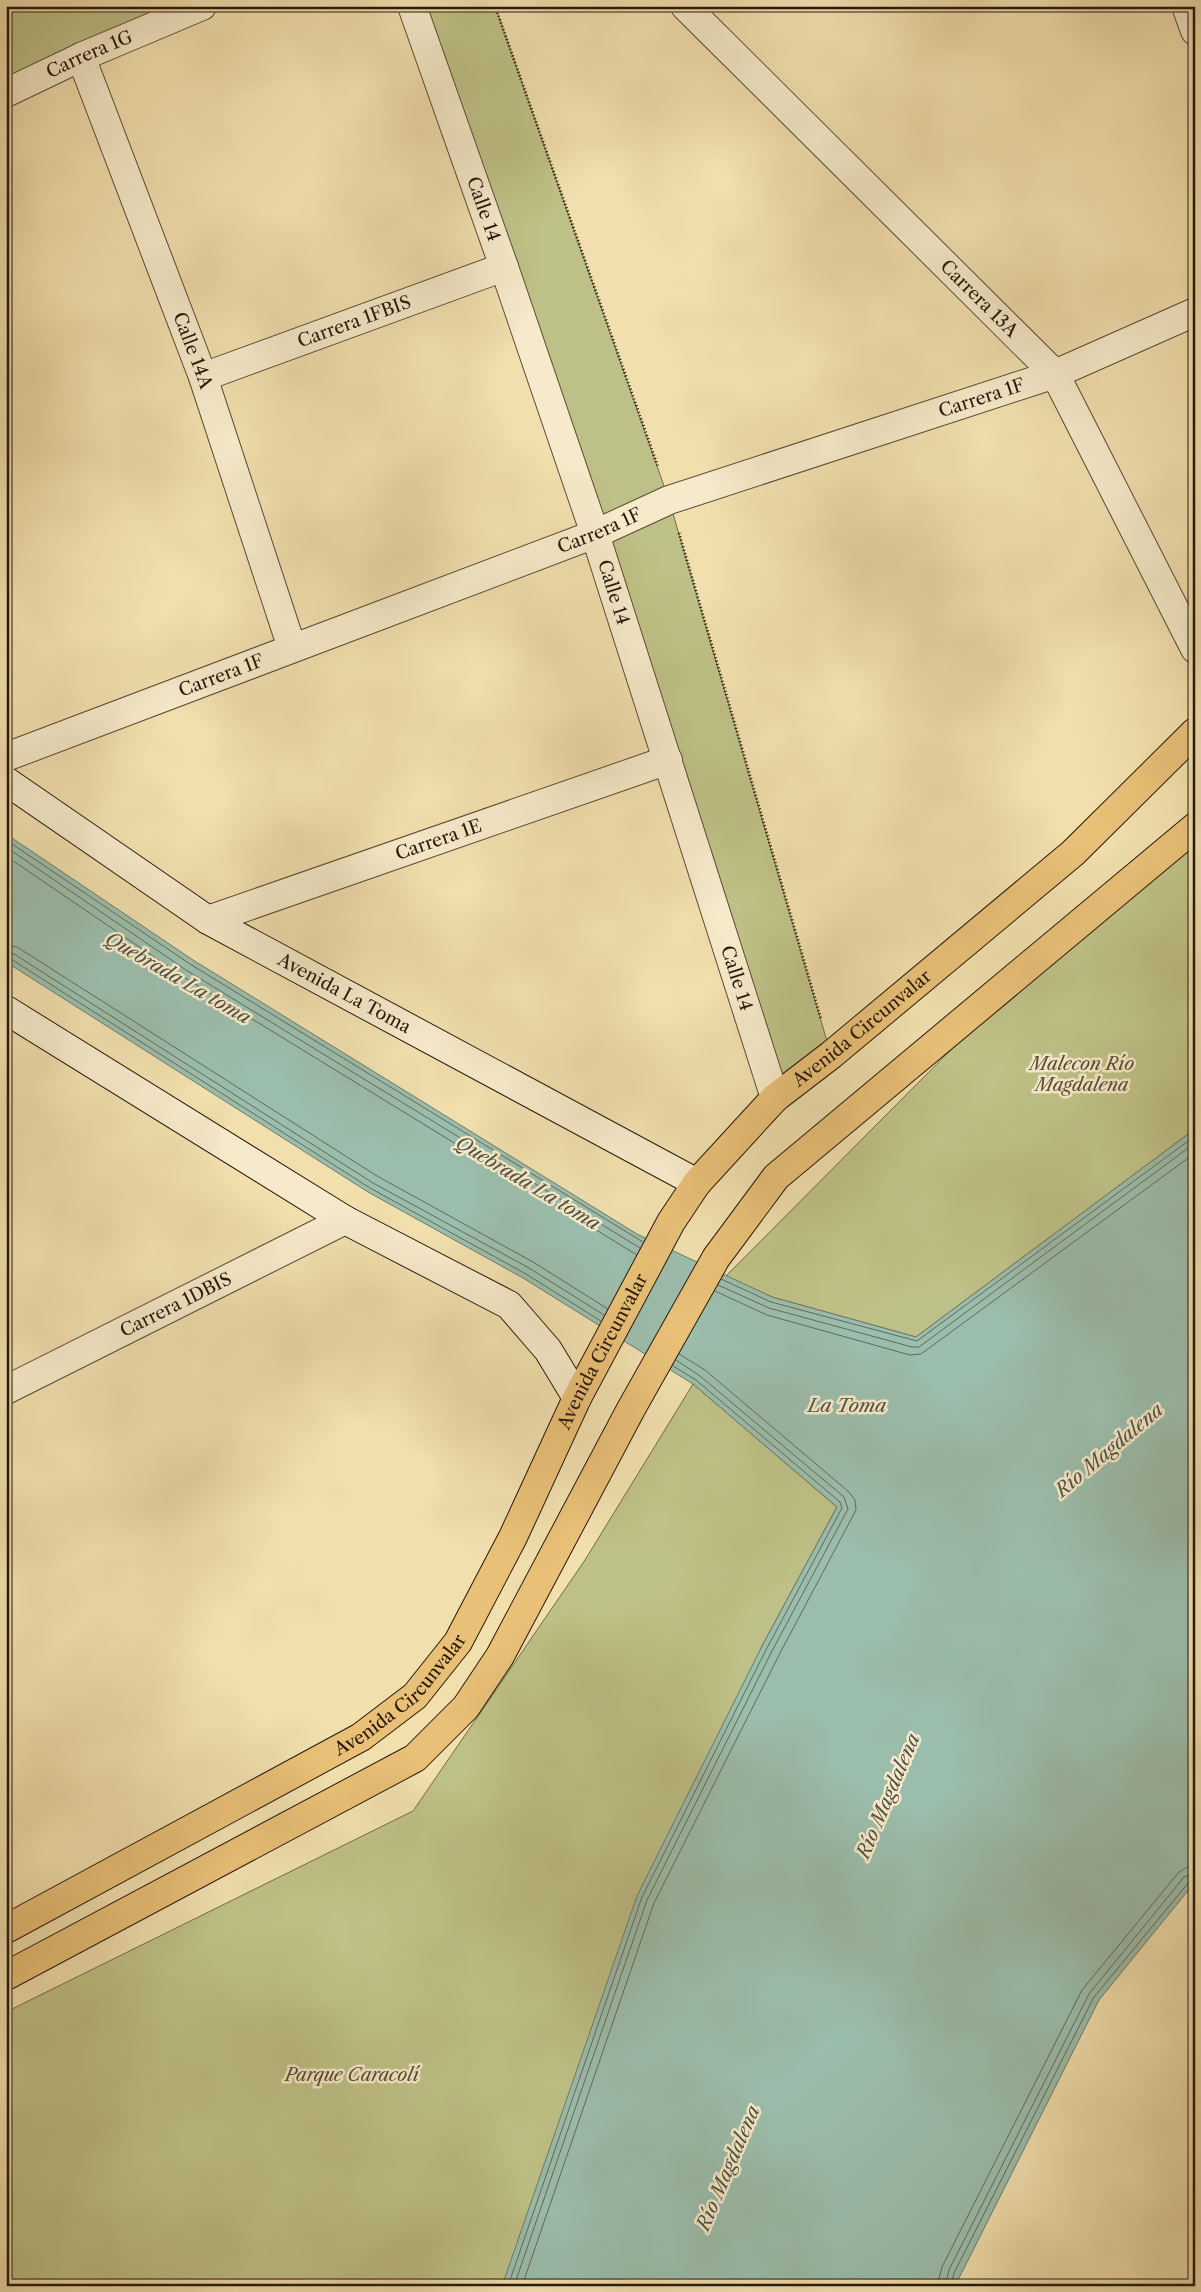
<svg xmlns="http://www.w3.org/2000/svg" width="1201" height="2292" font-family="'Libre Caslon Text',serif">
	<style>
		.green { fill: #bec187; stroke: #726c49 }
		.water { fill: #9bbdab; stroke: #6d7b6b }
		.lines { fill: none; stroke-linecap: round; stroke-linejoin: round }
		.shore { stroke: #616a5b; stroke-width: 1 }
		.street-casing { stroke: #5a4a34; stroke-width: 30 }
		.secondary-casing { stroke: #27180b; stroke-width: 30 }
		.primary-casing { stroke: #27180b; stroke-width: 30 }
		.path { stroke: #27180b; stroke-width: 3; stroke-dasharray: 1 2.5; stroke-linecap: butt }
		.street { stroke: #f6eaca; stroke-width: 28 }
		.secondary { stroke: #f6eaca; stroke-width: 28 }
		.primary { stroke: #e8c077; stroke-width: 28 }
		.labels { text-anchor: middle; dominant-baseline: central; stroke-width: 5; stroke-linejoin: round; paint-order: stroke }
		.street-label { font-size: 18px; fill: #27180b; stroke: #f6eaca }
		.park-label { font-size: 18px; font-style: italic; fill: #544b30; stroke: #f6eaca }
		.water-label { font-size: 19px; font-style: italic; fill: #505243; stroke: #f6eaca }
	</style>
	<rect width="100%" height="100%" fill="#f1dfae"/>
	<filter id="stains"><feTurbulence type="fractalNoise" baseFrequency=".004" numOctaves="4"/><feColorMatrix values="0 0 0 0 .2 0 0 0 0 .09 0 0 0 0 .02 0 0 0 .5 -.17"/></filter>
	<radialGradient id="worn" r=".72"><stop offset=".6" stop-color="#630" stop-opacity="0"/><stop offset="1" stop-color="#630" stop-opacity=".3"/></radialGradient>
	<path class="green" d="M6 6H202L6 93Z
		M412 6H495L669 500 831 1055 775 1098Z
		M1195 826V1129L916 1337 772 1297 726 1276 1057 943Z
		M693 1384 837 1507 762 1646 502 2286H6V2012L413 1811 585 1560Z"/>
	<path class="water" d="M6 834 193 960 637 1234 772 1297 916 1337 1195 1129V1882L1099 2000 955 2286H502L637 1896 762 1646 837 1507 693 1384 523 1278 368 1192 6 962Z"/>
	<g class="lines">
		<path class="shore" d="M6 840 190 964 643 1242
			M6 847 186 970 640 1248
			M6 856 182 976 637 1255
			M6 945 17 947 377 1176 533 1262 608 1309
			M6 952 14 954 373 1183 529 1268 604 1315
			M6 959H11L370 1188 526 1274 601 1321
			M721 1279 771 1302 917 1341 1195 1136
			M718 1285 769 1308 912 1347H919L1195 1143
			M715 1291 767 1315 910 1355 921 1354 1195 1153
			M508 2286 642 1897 767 1648 842 1508 840 1502 696 1380 673 1366
			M514 2286 647 1900 772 1651 848 1509 844 1497 700 1376 676 1360
			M522 2286 654 1903 779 1655 856 1510 855 1500 849 1492 705 1370 679 1354
			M937 2286 942 2267 1082 1990 1179 1872 1187 1867 1195 1866
			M945 2286 949 2270 1089 1994 1184 1877 1195 1873
			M951 2286 954 2273 1094 1997 1189 1882 1195 1880"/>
		<defs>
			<g id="street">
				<path id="s1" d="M412 6 504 267 595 534 775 1098"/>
				<path id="s2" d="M685 6 1055 374 1195 649"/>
				<path d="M1186 6 1195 31"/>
				<path id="s3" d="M81 57 203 377 292 648"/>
				<path id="s4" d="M6 93 81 57 202 6"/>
				<path id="s5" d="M203 377 504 267"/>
				<path id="s6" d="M6 757 595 534 669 500 1055 374 1195 312"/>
				<path id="s7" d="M208 920 668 760"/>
				<path id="s8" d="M6 1390 345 1220"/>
			</g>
			<g id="secondary">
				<path id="s9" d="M6 781 208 920 697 1183"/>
				<path d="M6 1010 345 1220 509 1305 548 1350 577 1398"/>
			</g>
			<g id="primary">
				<path id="s10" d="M6 1929 361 1737 415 1696 458 1642 513 1537 577 1398 671 1222 697 1183 775 1098 831 1055 1073 853 1195 732"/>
				<path d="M6 1976 415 1758 466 1707 500 1656 631 1409 716 1258 776 1177 1195 827"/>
			</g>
		</defs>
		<use href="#street" class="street-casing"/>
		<use href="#secondary" class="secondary-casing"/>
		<use href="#primary" class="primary-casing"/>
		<path class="path" d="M495 6 658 467
			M679 533 821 1019"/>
		<use href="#street" class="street"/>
		<use href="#secondary" class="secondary"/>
		<use href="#primary" class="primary"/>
	</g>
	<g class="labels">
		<g class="street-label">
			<text stroke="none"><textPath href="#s4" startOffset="92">Carrera 1G</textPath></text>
			<text stroke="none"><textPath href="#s1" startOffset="215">Calle 14</textPath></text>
			<text stroke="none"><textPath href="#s2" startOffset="415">Carrera 13A</textPath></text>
			<text stroke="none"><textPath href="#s5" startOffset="161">Carrera 1FBIS</textPath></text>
			<text stroke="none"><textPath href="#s3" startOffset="314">Calle 14A</textPath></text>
			<text stroke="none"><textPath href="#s6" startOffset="1040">Carrera 1F</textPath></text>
			<text stroke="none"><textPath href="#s6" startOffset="635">Carrera 1F</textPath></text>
			<text stroke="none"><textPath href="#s1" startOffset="620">Calle 14</textPath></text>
			<text stroke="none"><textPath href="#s6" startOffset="230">Carrera 1F</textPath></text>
			<text stroke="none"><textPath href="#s7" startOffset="244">Carrera 1E</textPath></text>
			<text stroke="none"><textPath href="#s1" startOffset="1025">Calle 14</textPath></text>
			<text stroke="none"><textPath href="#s9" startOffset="400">Avenida La Toma</textPath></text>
			<text stroke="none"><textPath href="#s10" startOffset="1285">Avenida Circunvalar</textPath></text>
			<text stroke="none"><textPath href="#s8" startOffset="190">Carrera 1DBIS</textPath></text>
			<text stroke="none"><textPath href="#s10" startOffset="865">Avenida Circunvalar</textPath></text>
			<text stroke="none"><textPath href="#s10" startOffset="461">Avenida Circunvalar</textPath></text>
		</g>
		<g class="park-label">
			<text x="1082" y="1064">Malecon Río<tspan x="1082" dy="21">Magdalena</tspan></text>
			<text x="352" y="2075">Parque Caracolí</text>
		</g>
		<g class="water-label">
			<text transform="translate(178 978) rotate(30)">Quebrada La toma</text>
			<text transform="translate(528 1183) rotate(31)">Quebrada La toma</text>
			<text x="847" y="1405">La Toma</text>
			<text transform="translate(1109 1450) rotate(-40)">Río Magdalena</text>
			<text transform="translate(888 1796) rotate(-67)">Río Magdalena</text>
			<text transform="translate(728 2168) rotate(-67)">Río Magdalena</text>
		</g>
	</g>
	<rect width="1201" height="2292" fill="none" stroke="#f1dfae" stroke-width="25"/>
	<rect x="8" y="8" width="1186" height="2277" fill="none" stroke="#27180b" stroke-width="2.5"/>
	<rect x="12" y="12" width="1176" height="2267" fill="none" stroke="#27180b"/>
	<rect width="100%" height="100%" filter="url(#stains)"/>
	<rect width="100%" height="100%" fill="url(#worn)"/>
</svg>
